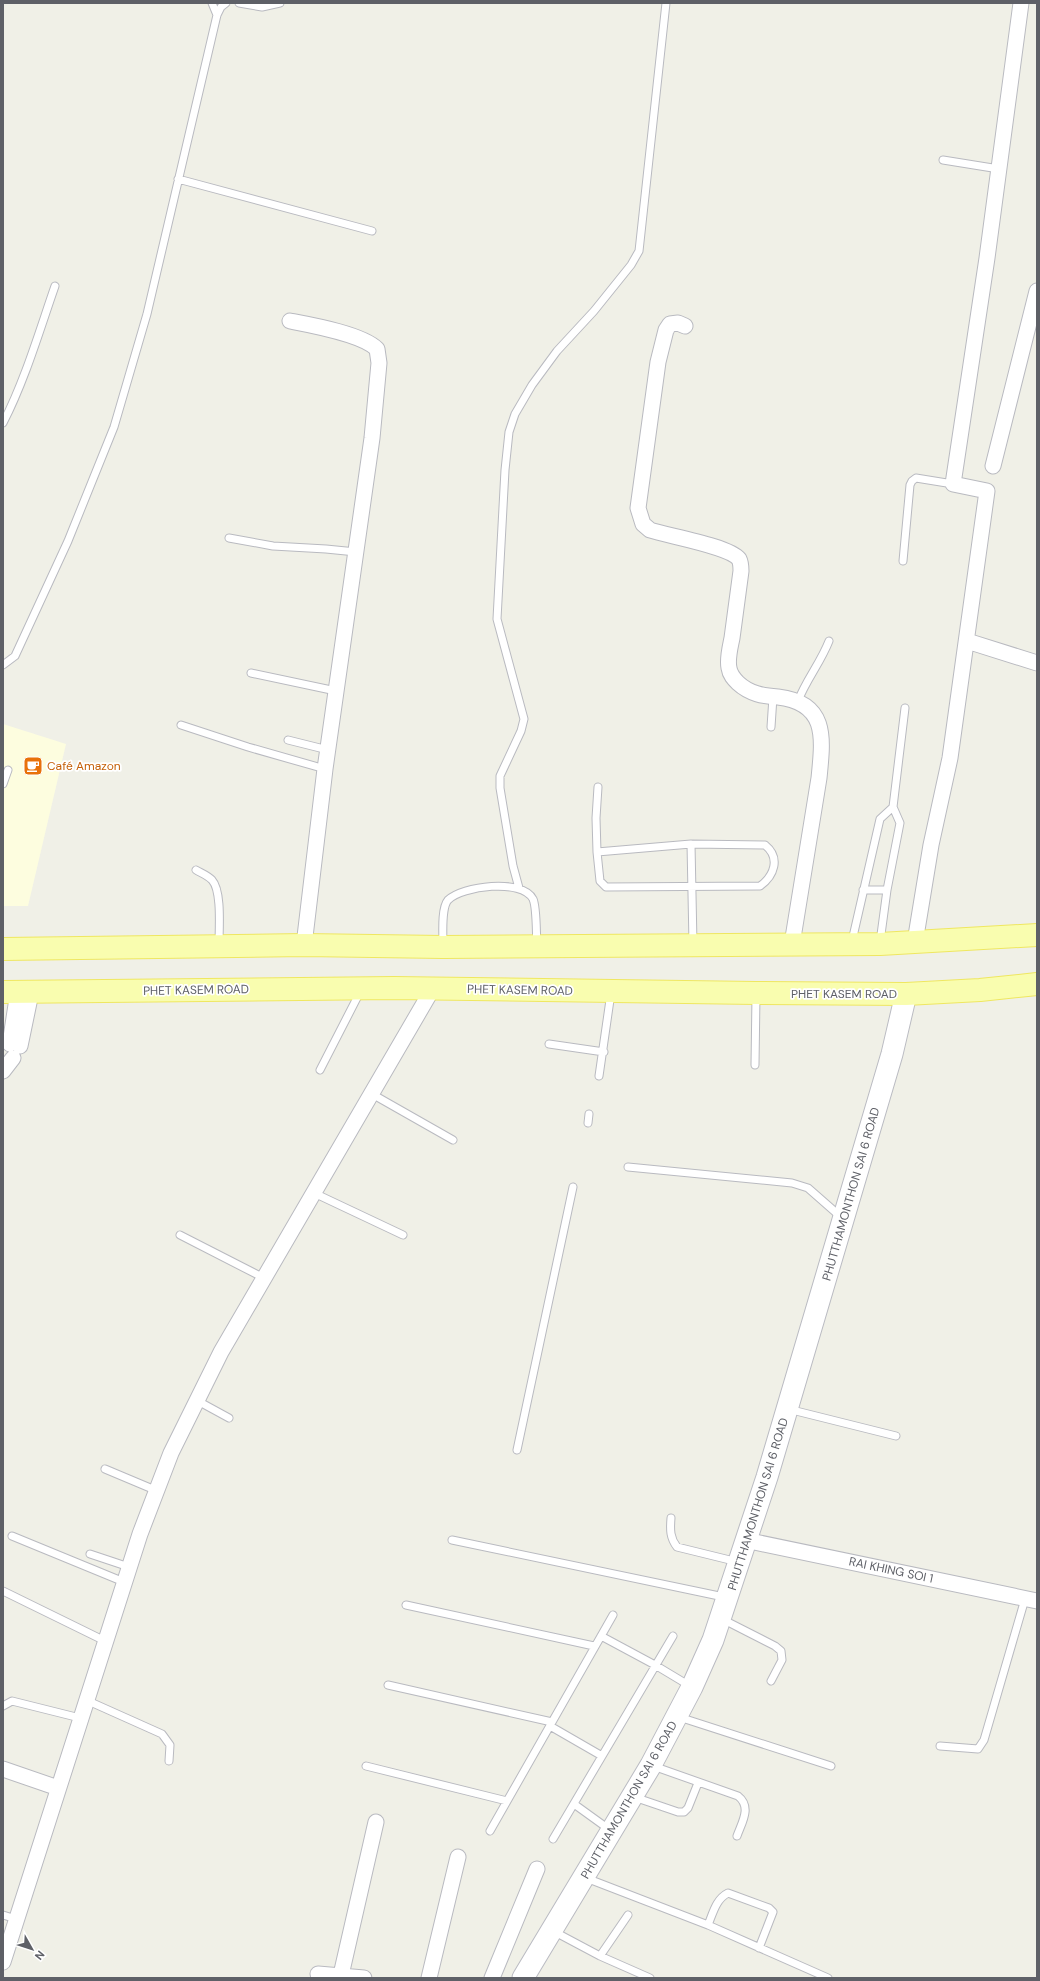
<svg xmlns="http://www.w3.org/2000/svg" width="1040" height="1981" font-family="'DM Sans',sans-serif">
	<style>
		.commercial { fill: #fdfddf }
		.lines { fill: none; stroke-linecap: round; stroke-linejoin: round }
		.service-casing { stroke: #b9bac0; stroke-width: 9 }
		.minor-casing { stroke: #b9bac0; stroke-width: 17 }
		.secondary-casing { stroke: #babbc2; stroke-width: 23 }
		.primary-casing { stroke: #efe761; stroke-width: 24 }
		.service { stroke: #fff; stroke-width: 7 }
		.minor { stroke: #fff; stroke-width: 15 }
		.secondary { stroke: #fff; stroke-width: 21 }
		.primary { stroke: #f9fdaf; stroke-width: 22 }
		.labels { text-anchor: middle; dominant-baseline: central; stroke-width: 3.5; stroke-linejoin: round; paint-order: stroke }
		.food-label { font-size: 12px; fill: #c56008; stroke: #fff; text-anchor: start }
		.street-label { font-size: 12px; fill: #5e6067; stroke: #fff }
	</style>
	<rect width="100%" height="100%" fill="#f0f0e7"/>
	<path class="commercial" d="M3 724 66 744 28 906H3Z"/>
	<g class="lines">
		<defs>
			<path id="service" d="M212 3 217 15
				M239 3 262 7 280 3
				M943 160 999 169
				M178 179 372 231
				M3 423C25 380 39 332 55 286
				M229 538 273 546 326 549 356 552
				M903 561 910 485 912 481 916 478 953 484
				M3 665 15 656 68 541 114 427 147 314 217 15 221 7 226 3
				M251 673 336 691
				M798 701C806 680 821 662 829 641
				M181 725 248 747 325 769
				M771 727 773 697
				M288 740 328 750
				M3 784 8 770
				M893 807 905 708
				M691 844 765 845C781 858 774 876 760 886L606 887 600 881 597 852Z
				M691 844 693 944
				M597 852 596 818 598 787
				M196 870C201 873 207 875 212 880 222 891 219 928 219 944
				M519 888 513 866 500 788V776L521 731 524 719 497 619 505 470 509 432 515 414 532 385 557 351 594 311 631 265 639 251 666 3
				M863 890H887
				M852 941 880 819 893 807 900 823 887 890 880 942
				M443 945C443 934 441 908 448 900 462 886 522 878 533 899 537 908 536 934 537 945
				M549 1044 604 1052
				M755 1065 756 996
				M320 1070 360 992
				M599 1076 611 993
				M372 1094 453 1140
				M588 1123 589 1114
				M628 1167 792 1183 808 1188 841 1217
				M314 1193 403 1235
				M180 1235 264 1278
				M196 1400 229 1418
				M788 1409 896 1436
				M517 1450 573 1187
				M105 1469 155 1490
				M671 1518C670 1530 670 1538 677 1547L738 1562
				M12 1536 124 1582
				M452 1540 724 1597
				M90 1554 129 1567
				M3 1591 105 1641
				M406 1605 594 1646
				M722 1619 775 1646 781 1651 782 1660 771 1681
				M601 1636 655 1665 690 1686
				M388 1685 552 1722
				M86 1700 162 1734 170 1745 169 1761
				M3 1706 12 1701 80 1718
				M679 1717 831 1766
				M550 1726 602 1756
				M940 1746 978 1749 984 1740 1025 1599
				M366 1766 507 1801
				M653 1766 738 1796C752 1807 742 1822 737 1836
				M634 1797 678 1812H684L688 1808 698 1783
				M574 1804 610 1830
				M490 1831 613 1615
				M553 1839 673 1636
				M586 1878 708 1925 828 1978
				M3 1915 16 1919
				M708 1925C713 1913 716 1899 728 1893L769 1908 773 1912 759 1948
				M553 1931 600 1956 650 1978
				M600 1956 628 1915"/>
			<path id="minor" d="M290 321C311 325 362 334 377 349L379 363 372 438 325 769 304 945
				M685 326 678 323 670 324 666 330 658 362 638 508 643 524 650 530C668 536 729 546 739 559 741 563 741 567 741 571 738 594 735 616 732 638 730 648 727 659 729 668 730 675 734 679 738 683 750 694 763 696 778 697 828 703 823 738 819 778L792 944
				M993 466 1037 291
				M967 641 1037 663
				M915 942 931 845 950 758 987 491 953 484 987 258 1021 3
				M10 1044 18 992
				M20 1046 31 993
				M3 1071 13 1058
				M745 1540 1037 1601
				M3 1769 58 1788
				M3 1962 140 1534 171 1453 221 1352 433 988
				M318 1974 364 1978
				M341 1975 376 1822
				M429 1978 458 1857
				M492 1978 537 1869"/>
			<path id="secondary" d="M523 1978 651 1765 692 1687 713 1640 767 1477 892 1054 906 994"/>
			<path id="primary" d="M3 949 304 945 443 947 880 944 1037 935
				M3 992 394 988 756 993 906 994 980 990 1037 984"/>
		</defs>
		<use href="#service" class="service-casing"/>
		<use href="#minor" class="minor-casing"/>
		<use href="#secondary" class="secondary-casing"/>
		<use href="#primary" class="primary-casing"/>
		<use href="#service" class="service"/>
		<use href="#minor" class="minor"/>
		<use href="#secondary" class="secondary"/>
		<use href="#primary" class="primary"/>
	</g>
	<defs>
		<symbol id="cafe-square" viewBox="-11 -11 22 22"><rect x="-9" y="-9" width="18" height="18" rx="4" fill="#e8710a" stroke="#fff"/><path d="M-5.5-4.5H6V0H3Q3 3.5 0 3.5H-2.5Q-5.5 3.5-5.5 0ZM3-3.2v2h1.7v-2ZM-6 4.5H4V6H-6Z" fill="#fff"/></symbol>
	</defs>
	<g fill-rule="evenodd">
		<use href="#cafe-square" x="22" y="755" width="22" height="22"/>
	</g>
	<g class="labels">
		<g class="food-label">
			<text x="47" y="766">Café Amazon</text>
		</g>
		<g class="street-label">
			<text transform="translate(196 990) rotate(-1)">PHET KASEM ROAD</text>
			<text transform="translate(520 990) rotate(1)">PHET KASEM ROAD</text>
			<text x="844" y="994">PHET KASEM ROAD</text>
			<text transform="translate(851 1194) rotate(-74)">PHUTTHAMONTHON SAI 6 ROAD</text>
			<text transform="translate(758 1504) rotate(-73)">PHUTTHAMONTHON SAI 6 ROAD</text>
			<text transform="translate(891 1570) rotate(12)">RAI KHING SOI 1</text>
			<text transform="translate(629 1800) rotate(-60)">PHUTTHAMONTHON SAI 6 ROAD</text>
		</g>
	</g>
	<rect width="1040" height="1981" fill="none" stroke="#5e6067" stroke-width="8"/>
	<g transform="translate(32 1949) rotate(129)" stroke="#ffffff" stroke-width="3" paint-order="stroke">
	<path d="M0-3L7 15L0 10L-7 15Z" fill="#5e6067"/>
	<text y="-6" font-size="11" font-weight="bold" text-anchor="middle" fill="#5e6067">N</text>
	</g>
</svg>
